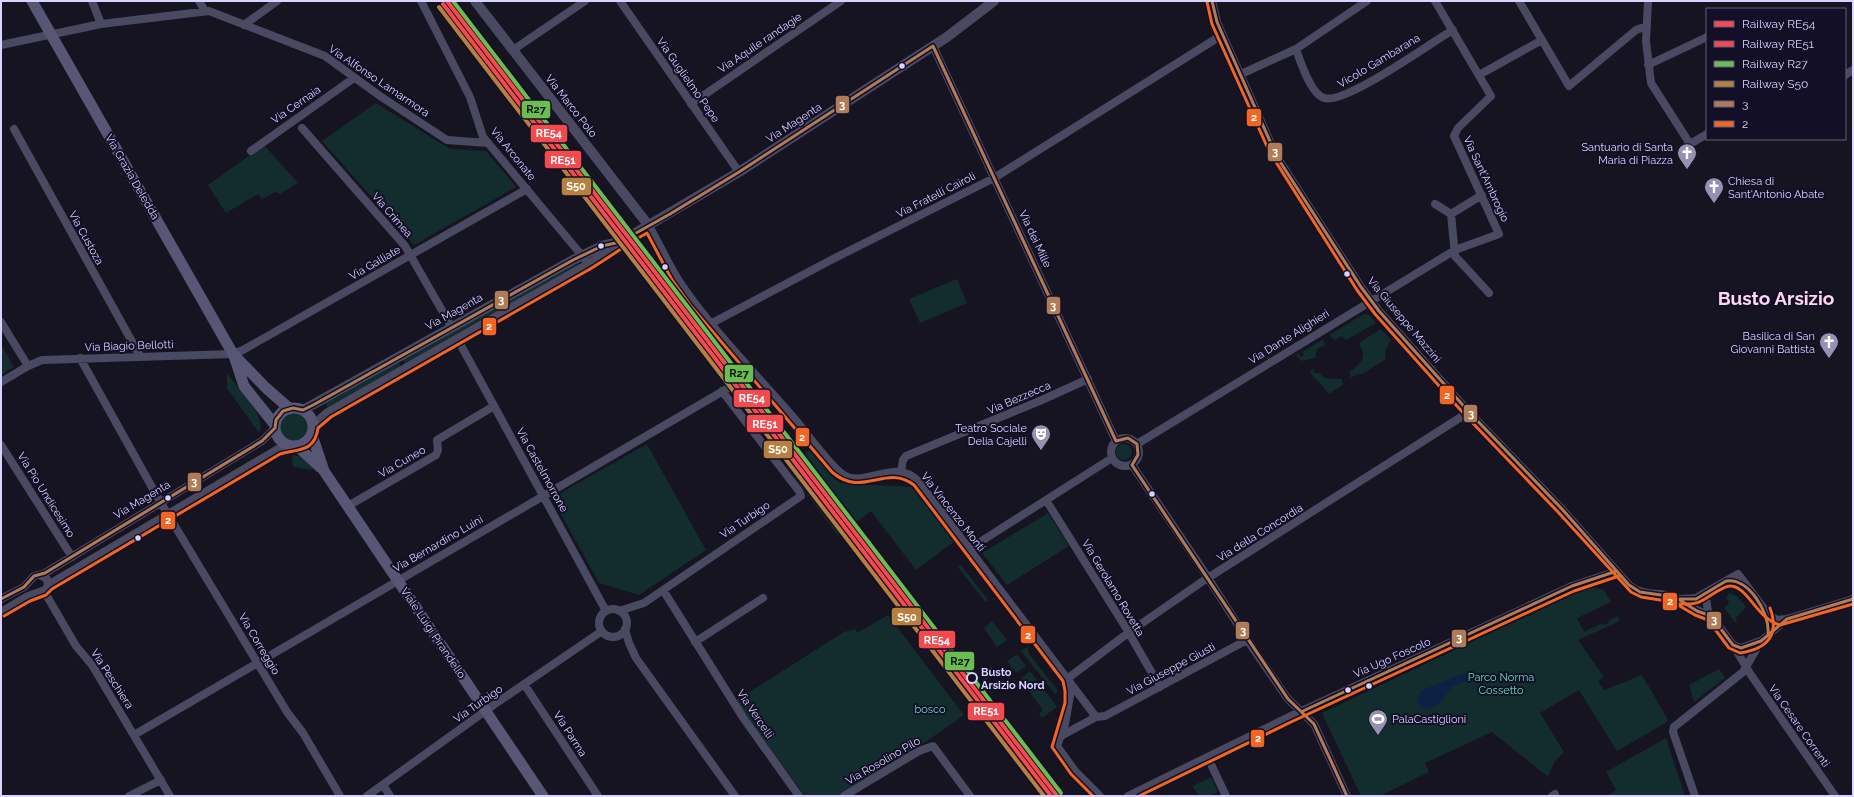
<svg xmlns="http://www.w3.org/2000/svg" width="1854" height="797" font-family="Raleway,sans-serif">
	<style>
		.green { fill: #132c2d }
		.water { fill: #0d2144 }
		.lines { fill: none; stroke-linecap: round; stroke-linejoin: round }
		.minor { stroke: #4a4962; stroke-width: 8 }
		.tertiary { stroke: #4a4962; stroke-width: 10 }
		.secondary { stroke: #575674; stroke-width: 11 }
		.bus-1-casing { stroke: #130f26; stroke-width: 6 }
		.bus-2-casing { stroke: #130f26; stroke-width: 6 }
		.bus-1 { stroke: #b07c57; stroke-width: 3 }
		.bus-2 { stroke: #f26522; stroke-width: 3 }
		.rail-1-casing { stroke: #130f26; stroke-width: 7 }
		.rail-2-casing { stroke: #130f26; stroke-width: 7 }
		.rail-3-casing { stroke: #130f26; stroke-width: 7 }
		.rail-4-casing { stroke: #130f26; stroke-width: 7 }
		.rail-1 { stroke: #f34a4e; stroke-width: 4 }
		.rail-2 { stroke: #f34a4e; stroke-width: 4 }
		.rail-3 { stroke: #69bd51; stroke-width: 4 }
		.rail-4 { stroke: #b8803e; stroke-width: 4 }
		.bus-dot { fill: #d9d4ff; stroke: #130f26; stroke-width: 1.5 }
		.stop-dot { fill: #130f26; stroke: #d9d4ff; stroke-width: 2 }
		.labels { text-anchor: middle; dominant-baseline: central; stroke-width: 4; stroke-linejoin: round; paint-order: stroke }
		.street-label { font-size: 11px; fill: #d9d4ff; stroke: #130f26 }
		.poi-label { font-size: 11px; fill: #d9d4ff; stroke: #130f26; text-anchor: end }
		.stop-label { font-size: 11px; font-weight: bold; fill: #d9d4ff; stroke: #130f26; text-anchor: start }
		.park-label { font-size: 11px; fill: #5fe0c0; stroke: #130f26 }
		.town-label { font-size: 19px; font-weight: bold; fill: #ffd6f0; stroke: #130f26 }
		.line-badge { stroke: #130f26; stroke-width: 1.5 }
		.badge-label { font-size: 11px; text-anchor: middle; font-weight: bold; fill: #fff }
		.pale-badge-label { font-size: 11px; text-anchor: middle; font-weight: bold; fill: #111 }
	</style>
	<rect width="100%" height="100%" fill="#161421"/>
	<path class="green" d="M376 103 450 149 486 151 516 187 414 245 322 141Z
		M264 145 298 183 280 194 275 192 262 199 258 194 226 213 208 185Z
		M578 263 579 265 405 364 402 359Z
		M957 279 967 303 920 323 909 299Z
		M1364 314 1369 315 1376 323 1346 340 1341 336 1335 340 1329 335Z
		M1381 329 1391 340 1386 349 1385 360 1362 374H1358L1350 378 1351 375 1349 372C1354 370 1364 361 1363 354 1363 349 1359 348 1360 342Z
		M1323 339 1325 345 1317 349 1315 358 1301 361 1296 355 1299 354 1301 357 1304 355 1302 352Z
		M1 344 14 367 1 375Z
		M399 362 401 367 328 409 325 403Z
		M1313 368 1315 373H1320L1324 378 1342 379V382L1344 384 1329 394C1324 386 1316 381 1310 373Z
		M227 373C237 387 268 416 259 433L227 388Z
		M280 427a14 14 0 1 1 28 0a14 14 0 1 1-28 0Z
		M647 444 706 550 639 595 599 583 552 498Z
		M1116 452a8 8 0 1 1 16 0a8 8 0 1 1-16 0Z
		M811 449 832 477 841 483 912 487 955 541 916 570 871 511 838 536 787 467Z
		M292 455 303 457 313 467 312 470 293 467Z
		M1048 513 1069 546 1007 585 982 553Z
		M961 565 988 600 985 602 958 567Z
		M1594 587 1604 590 1611 602 1577 618 1584 632 1603 623 1604 625 1609 623 1608 621 1618 616 1620 621 1578 640 1604 677 1598 681 1604 690 1642 675 1667 718V722L1617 751 1579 690 1540 713 1564 752 1555 761 1548 777 1492 732 1425 763 1429 772 1380 796H1361L1322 713 1578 591Z
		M1730 593 1737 596 1746 607 1735 619 1737 621 1735 623 1724 607 1727 606 1729 602 1726 597Z
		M888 615 964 715 924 743 839 796H805L735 701 844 632 855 629 857 633Z
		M992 621 1007 640 997 647 984 628Z
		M1028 646 1029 654 1058 691 1055 694 1021 651Z
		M1017 654 1026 666 1016 673 1007 661Z
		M1719 669 1725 678 1694 702 1689 685Z
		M1030 671 1057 707 1042 718 1039 714 1043 710 1025 686 1020 689 1015 683Z
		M1666 738 1685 796H1606L1616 790 1606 772Z
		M1211 777 1218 792 1209 796H1198L1193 786Z"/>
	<path class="water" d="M1465 673 1469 675 1468 680 1451 687 1441 703 1429 709 1421 707 1417 700 1420 691Z"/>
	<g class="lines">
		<path class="minor" d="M92 1 101 24
			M199 1 205 11
			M421 1 470 97 483 137 584 258 588 265
			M620 1 739 172
			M1212 1 1217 22 1277 157 1361 287 1379 311 1469 412 1562 509 1629 585C1642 596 1657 592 1671 596 1686 601 1696 612 1711 616
			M1519 1 1569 86 1636 30 1647 26
			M1648 1 1646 41 1651 83 1690 144 1707 134
			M244 25 277 1
			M1 45 101 24 209 11 325 56 380 96 447 140 488 143
			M933 46 1116 441
			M1296 49C1300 61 1311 94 1324 98 1345 105 1430 43 1453 30
			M513 50 585 1
			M1648 65 1707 37
			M1239 75 1296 49 1367 1
			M1479 75 1542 40
			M1845 75 1853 70
			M691 104 841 1
			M302 128 405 246 451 326
			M14 129 140 356
			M251 151 354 78
			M1482 195 1451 214 1455 256 1489 293
			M1435 204 1451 214
			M649 226C660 245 669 266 681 284 714 332 756 374 794 418 808 434 826 461 841 473 863 491 894 456 918 481L1096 717
			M1 322 28 366
			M712 323 831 260 994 178 1222 35
			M458 340 606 611
			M80 358 158 498 287 712 303 733 340 796
			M1 382 28 366 42 360 233 354 243 350 527 189
			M1111 452a14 14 0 1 1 28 0a14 14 0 1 1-28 0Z
			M1137 444 1455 250 1499 234 1454 136 1458 128 1491 96 1435 1
			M1 445 72 557
			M1132 465 1201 567 1254 650 1288 699 1314 724 1347 796
			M901 471 903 460 906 456 1042 400 1088 379
			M1046 500 1126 628 1160 687
			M348 506 436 455 438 450 437 440 494 406
			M969 549 1112 458
			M48 585 278 449 289 446
			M663 590 744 719 799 796
			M1711 590 1706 598 1708 611 1733 645 1751 675 1835 796
			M44 591 76 646 92 665 170 796
			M1 599 24 587 34 576 45 573 262 441 275 428
			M1680 599 1696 598 1738 574 1765 610 1776 620 1787 619 1853 599
			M599 623a14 14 0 1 1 28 0a14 14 0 1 1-28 0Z
			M619 611 644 603 801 496 799 491 722 391
			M1 612 28 596 45 590 48 585 47 579 40 575
			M625 629 629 643 636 658 735 796
			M695 642 763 598
			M1733 645 1741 648 1760 641
			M1067 679 1128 633 1203 581 1469 412
			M1069 683 1070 696 1065 724 1057 746 1075 771 1100 796
			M524 684 598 796
			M134 735 754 373
			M1059 737 1096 717 1105 716 1247 640
			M1208 758 1226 796
			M383 785 390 796
			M129 796 161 780
			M367 796 495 704 602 631
			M844 796 919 751 933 746 970 796
			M1128 796 1289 717 1572 586 1617 571
			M1552 796 1555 794
			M1695 796 1673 732 1674 727 1743 672 1761 641 1787 619"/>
		<path class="tertiary" d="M475 1 649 226
			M303 410 573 260 602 246 620 242 739 172 947 37 994 1
			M313 426 328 413 588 265 614 249 620 242"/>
		<path class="secondary" d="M32 1 233 354 266 388 290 409
			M234 356 244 386 275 425
			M275 427a19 19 0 1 1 38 0a19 19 0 1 1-38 0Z
			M312 435 324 471 543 796
			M297 446 321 468"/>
		<defs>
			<path id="bus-1" d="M1212 1 1217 22 1277 157 1361 287 1379 311 1469 412 1562 509 1629 585 1640 592 1675 597 1697 611 1711 616 1733 645 1741 648 1761 641 1787 619 1853 599
				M1 599 24 587 34 576 45 573 262 441 275 428 276 420 283 411 293 408 303 410 315 404 573 260 602 246 620 242 670 214 739 172 933 46 1116 441 1128 438 1137 444 1138 455 1132 465 1288 699 1314 724 1347 796
				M1677 599H1696L1726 581C1749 577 1770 614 1768 633
				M1303 711 1572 586 1617 571"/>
			<path id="bus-2" d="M1207 2 1212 24 1269 151 1357 290 1375 314 1465 415 1558 512 1631 592 1641 597 1673 602 1695 615 1708 620 1729 648 1740 653C1767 649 1780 635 1770 608
				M1677 604C1684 604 1693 605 1699 602 1707 599 1723 585 1731 586 1748 587 1757 619 1780 625L1853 604
				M4 616 30 601 46 595 52 589 280 454C298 449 315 452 318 428L331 417 590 269C610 257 627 244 647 233L672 280 690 305 832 472C863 499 885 463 914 485L1063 681 1065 691V703L1052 747 1071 774 1093 796
				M1139 796 1291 722 1574 591 1619 576"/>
		</defs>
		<use href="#bus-1" class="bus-1-casing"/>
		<use href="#bus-2" class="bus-2-casing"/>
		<use href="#bus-1" class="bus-1"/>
		<use href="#bus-2" class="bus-2"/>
		<defs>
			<path id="rail-1" d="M447 1 1057 796"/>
			<path id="rail-2" d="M443 4 1051 796"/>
			<path id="rail-3" d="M453 1 1061 793"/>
			<path id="rail-4" d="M439 7 1044 796"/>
		</defs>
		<use href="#rail-1" class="rail-1-casing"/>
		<use href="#rail-2" class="rail-2-casing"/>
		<use href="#rail-3" class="rail-3-casing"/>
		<use href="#rail-4" class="rail-4-casing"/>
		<use href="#rail-1" class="rail-1"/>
		<use href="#rail-2" class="rail-2"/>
		<use href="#rail-3" class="rail-3"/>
		<use href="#rail-4" class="rail-4"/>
	</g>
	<defs>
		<symbol id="church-pin" viewBox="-11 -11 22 30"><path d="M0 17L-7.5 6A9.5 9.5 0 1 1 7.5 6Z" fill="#9591b1" stroke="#130f26"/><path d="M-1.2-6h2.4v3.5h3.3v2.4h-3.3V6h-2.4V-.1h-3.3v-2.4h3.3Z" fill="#fff"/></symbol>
		<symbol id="theatre-pin" viewBox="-11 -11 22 30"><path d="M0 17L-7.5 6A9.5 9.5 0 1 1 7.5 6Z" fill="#9591b1" stroke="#130f26"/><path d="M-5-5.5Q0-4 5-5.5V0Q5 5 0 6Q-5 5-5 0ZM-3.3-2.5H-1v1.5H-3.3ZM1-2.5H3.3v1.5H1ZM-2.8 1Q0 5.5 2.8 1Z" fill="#fff"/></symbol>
		<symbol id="stadium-pin" viewBox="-11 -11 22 30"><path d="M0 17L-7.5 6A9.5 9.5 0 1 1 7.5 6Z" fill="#9591b1" stroke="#130f26"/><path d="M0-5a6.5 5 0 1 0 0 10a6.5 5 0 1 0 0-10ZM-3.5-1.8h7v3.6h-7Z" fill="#fff"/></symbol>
	</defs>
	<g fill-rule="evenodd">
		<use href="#church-pin" x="1676" y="142" width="22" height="30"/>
		<use href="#church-pin" x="1703" y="176" width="22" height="30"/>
		<use href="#church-pin" x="1818" y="331" width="22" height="30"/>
		<use href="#theatre-pin" x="1030" y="423" width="22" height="30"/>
		<use href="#stadium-pin" x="1367" y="708" width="22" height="30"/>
	</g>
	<g class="bus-dot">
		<circle cx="902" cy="66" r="3.5"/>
		<circle cx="601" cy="246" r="3.5"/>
		<circle cx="665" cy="267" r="3.5"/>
		<circle cx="1347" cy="274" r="3.5"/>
		<circle cx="1152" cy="494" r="3.5"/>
		<circle cx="168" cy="498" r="3.5"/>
		<circle cx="138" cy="538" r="3.5"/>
		<circle cx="1369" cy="686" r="3.5"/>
		<circle cx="1348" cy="690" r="3.5"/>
	</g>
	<circle class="stop-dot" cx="972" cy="678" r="5"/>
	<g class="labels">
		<g class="street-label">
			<text transform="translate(760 43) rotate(-34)">Via Aquile randagie</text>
			<text transform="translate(1379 61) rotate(-31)">Vicolo Gambarana</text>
			<text transform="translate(688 80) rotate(55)">Via Guglielmo Pepe</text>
			<text transform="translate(379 81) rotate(34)">Via Alfonso Lamarmora</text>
			<text transform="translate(296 105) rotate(-35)">Via Cernaia</text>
			<text transform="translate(571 106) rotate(52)">Via Marco Polo</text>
			<text transform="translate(794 123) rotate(-33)">Via Magenta</text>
			<text transform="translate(513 154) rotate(51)">Via Arconate</text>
			<text transform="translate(132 177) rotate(60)">Via Grazia Deledda</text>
			<text transform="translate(1486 179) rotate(65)">Via Sant'Ambrogio</text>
			<text transform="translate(936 195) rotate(-27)">Via Fratelli Cairoli</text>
			<text transform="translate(392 215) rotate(49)">Via Crimea</text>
			<text transform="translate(86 238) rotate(61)">Via Custoza</text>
			<text transform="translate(1035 239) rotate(65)">Via dei Mille</text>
			<text transform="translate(375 263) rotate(-30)">Via Galliate</text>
			<text transform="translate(454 312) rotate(-29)">Via Magenta</text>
			<text transform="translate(1404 320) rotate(50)">Via Giuseppe Mazzini</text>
			<text transform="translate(1289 337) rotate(-32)">Via Dante Alighieri</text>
			<text transform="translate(129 346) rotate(-2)">Via Biagio Bellotti</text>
			<text transform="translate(1019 398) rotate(-23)">Via Bezzecca</text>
			<text transform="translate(402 462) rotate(-30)">Via Cuneo</text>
			<text transform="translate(542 470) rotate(61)">Via Castelmorrone</text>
			<text transform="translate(46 495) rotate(58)">Via Pio Undicesimo</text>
			<text transform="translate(142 500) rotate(-31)">Via Magenta</text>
			<text transform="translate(953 512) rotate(52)">Via Vincenzo Monti</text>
			<text transform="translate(745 520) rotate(-34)">Via Turbigo</text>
			<text transform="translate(1260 533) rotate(-32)">Via della Concordia</text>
			<text transform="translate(438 544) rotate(-30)">Via Bernardino Luini</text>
			<text transform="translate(1113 588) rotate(59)">Via Gerolamo Rovetta</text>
			<text transform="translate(433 633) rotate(56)">Viale Luigi Pirandello</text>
			<text transform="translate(259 644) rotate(59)">Via Correggio</text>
			<text transform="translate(1392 658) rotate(-24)">Via Ugo Foscolo</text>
			<text transform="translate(1171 669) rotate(-28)">Via Giuseppe Giusti</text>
			<text transform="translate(112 679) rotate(57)">Via Peschiera</text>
			<text transform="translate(478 704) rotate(-35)">Via Turbigo</text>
			<text transform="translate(755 714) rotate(56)">Via Vercelli</text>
			<text transform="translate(1799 726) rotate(55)">Via Cesare Correnti</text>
			<text transform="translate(570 734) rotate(57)">Via Parma</text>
			<text transform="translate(883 761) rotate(-30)">Via Rosolino Pilo</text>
		</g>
		<g class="poi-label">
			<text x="1673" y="147">Santuario di Santa<tspan x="1673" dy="13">Maria di Piazza</tspan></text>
			<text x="1728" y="181" text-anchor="start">Chiesa di<tspan x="1728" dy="13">Sant'Antonio Abate</tspan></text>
			<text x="1815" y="336">Basilica di San<tspan x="1815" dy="13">Giovanni Battista</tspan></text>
			<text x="1027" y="428">Teatro Sociale<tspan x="1027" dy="13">Delia Cajelli</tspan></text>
			<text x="1392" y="719" text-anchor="start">PalaCastiglioni</text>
		</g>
		<g class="stop-label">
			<text x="981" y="672">Busto<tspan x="981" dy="13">Arsizio Nord</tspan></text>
		</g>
		<g class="park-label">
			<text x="1501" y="677">Parco Norma<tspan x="1501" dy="13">Cossetto</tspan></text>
			<text x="930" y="709">bosco</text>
		</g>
		<g class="town-label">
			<text x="1776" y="298">Busto Arsizio</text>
		</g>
	</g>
	<g class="line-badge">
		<rect x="835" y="95" width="15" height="19" rx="4" fill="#b07c57"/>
		<rect x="521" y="100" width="30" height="19" rx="4" fill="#69bd51"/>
		<rect x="1246" y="108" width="16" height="19" rx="4" fill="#f26522"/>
		<rect x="530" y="124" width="38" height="19" rx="4" fill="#f34a4e"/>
		<rect x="1267" y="142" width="16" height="20" rx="4" fill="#b07c57"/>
		<rect x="544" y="150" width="38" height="19" rx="4" fill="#f34a4e"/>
		<rect x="561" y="177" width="31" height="19" rx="4" fill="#b8803e"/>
		<rect x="494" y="290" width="15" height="20" rx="4" fill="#b07c57"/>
		<rect x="1046" y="296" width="15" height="19" rx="4" fill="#b07c57"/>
		<rect x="482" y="317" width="15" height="19" rx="4" fill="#f26522"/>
		<rect x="724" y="364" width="30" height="19" rx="4" fill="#69bd51"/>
		<rect x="1439" y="385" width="16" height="20" rx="4" fill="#f26522"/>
		<rect x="733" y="389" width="38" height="19" rx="4" fill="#f34a4e"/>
		<rect x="1463" y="404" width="15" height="19" rx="4" fill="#b07c57"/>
		<rect x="746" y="414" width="38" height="19" rx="4" fill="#f34a4e"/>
		<rect x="795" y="427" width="15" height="20" rx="4" fill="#f26522"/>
		<rect x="763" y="440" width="30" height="19" rx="4" fill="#b8803e"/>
		<rect x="187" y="472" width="15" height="20" rx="4" fill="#b07c57"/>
		<rect x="160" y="511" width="16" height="19" rx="4" fill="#f26522"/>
		<rect x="1662" y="592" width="16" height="19" rx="4" fill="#f26522"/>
		<rect x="891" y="607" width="31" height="19" rx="4" fill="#b8803e"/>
		<rect x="1706" y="611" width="16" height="19" rx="4" fill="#b07c57"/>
		<rect x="1235" y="621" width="15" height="19" rx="4" fill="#b07c57"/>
		<rect x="1020" y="625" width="16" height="19" rx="4" fill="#f26522"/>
		<rect x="1451" y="629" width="16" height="19" rx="4" fill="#b07c57"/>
		<rect x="918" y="630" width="38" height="19" rx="4" fill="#f34a4e"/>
		<rect x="944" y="651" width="31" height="20" rx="4" fill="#69bd51"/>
		<rect x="967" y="702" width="38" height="19" rx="4" fill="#f34a4e"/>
		<rect x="1250" y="729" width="15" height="19" rx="4" fill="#f26522"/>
	</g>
	<g class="badge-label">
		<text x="842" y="109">3</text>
		<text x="1254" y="121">2</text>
		<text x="549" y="137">RE54</text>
		<text x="1275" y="156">3</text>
		<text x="563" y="164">RE51</text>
		<text x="576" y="190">S50</text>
		<text x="501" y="304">3</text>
		<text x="1053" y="310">3</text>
		<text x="489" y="330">2</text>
		<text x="1447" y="399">2</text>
		<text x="752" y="402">RE54</text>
		<text x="1471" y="418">3</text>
		<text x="765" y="428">RE51</text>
		<text x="802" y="441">2</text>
		<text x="778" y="453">S50</text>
		<text x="194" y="486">3</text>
		<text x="168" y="524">2</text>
		<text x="1670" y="605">2</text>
		<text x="907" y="621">S50</text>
		<text x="1714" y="624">3</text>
		<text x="1243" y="635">3</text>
		<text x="1028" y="639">2</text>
		<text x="1459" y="642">3</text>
		<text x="937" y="644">RE54</text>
		<text x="986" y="715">RE51</text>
		<text x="1258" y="742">2</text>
	</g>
	<g class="pale-badge-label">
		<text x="536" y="113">R27</text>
		<text x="739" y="377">R27</text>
		<text x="960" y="665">R27</text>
	</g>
	<rect width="1854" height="797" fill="none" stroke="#d9d4ff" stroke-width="4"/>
	<rect x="1706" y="8" width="140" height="132" fill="#130f26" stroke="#625e7d"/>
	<rect x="1714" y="21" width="20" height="6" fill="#f34a4e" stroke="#625e7d"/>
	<text x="1742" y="28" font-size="12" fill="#d9d4ff">Railway RE54</text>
	<rect x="1714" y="41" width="20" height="6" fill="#f34a4e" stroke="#625e7d"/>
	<text x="1742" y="48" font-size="12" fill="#d9d4ff">Railway RE51</text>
	<rect x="1714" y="61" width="20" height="6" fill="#69bd51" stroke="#625e7d"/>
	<text x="1742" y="68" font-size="12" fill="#d9d4ff">Railway R27</text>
	<rect x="1714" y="81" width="20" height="6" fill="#b8803e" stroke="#625e7d"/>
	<text x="1742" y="88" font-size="12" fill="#d9d4ff">Railway S50</text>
	<rect x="1714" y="101" width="20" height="6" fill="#b07c57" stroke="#625e7d"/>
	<text x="1742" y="108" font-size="12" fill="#d9d4ff">3</text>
	<rect x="1714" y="121" width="20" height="6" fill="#f26522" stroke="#625e7d"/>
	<text x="1742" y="128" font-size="12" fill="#d9d4ff">2</text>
</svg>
